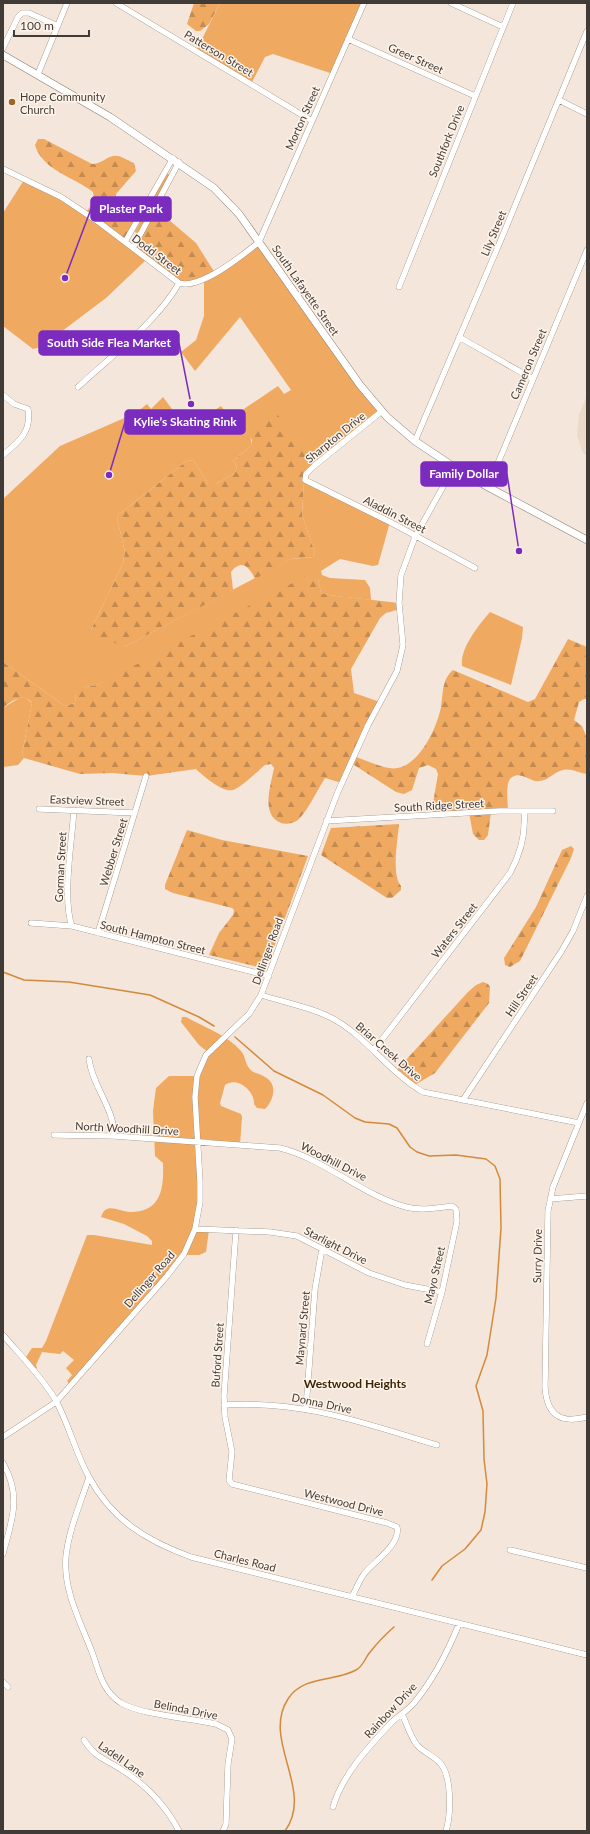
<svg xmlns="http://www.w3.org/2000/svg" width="590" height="1834" font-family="Lato,sans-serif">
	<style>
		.built { fill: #ecd9c7 }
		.green { fill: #f0a961 }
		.forest { fill: url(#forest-firs) }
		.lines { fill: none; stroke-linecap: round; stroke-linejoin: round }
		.stream { stroke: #d38a3b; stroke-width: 1.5 }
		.minor-casing { stroke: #877b70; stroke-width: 6 }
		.major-casing { stroke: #877b70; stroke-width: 8 }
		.minor { stroke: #fff; stroke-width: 5.5 }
		.major { stroke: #fff; stroke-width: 7 }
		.poi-dot { fill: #9f6524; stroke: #fff4ea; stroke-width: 1.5 }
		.labels { text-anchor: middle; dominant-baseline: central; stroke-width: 3; stroke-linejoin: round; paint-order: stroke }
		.street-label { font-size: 11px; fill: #413b37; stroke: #fff4ea }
		.poi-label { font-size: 11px; fill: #413b37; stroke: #fff4ea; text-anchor: start }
		.neighbourhood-label { font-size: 12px; font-weight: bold; fill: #3f2404; stroke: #fff4ea }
		.leader { fill: none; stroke: #7b2cbf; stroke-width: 1.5 }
		.callout-dot { fill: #7b2cbf; stroke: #fff4ea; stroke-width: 1.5 }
		.callout { fill: #7b2cbf; stroke: #7b2cbf; stroke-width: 1.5 }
		.callout-label { font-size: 12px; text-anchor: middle; font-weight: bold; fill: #fff }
	</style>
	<defs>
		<pattern id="forest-firs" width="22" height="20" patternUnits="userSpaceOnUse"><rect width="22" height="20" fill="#f0a961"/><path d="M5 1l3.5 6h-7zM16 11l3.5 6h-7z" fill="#c48b51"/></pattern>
	</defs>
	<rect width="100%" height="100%" fill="#f4e6da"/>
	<path class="built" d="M587 395V457L582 451 577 435 579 415Z"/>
	<path class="green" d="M220 3H364L333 74 273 54 265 57 251 84 196 51Z
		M167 173 170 175 137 234H136L135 231Z
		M24 180 61 198 147 259 106 298 41 347 33 349 3 326V213Z
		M259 242 382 411 314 466 250 435 252 445 233 461 237 466 235 473 216 484H208L194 461 188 460 118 515 117 518 125 552 123 563 91 630 126 646 291 559 313 557 315 553 302 515 304 482 390 522 378 565 373 566 340 559 321 571 322 575 330 578 365 580 370 588 371 600 329 595 321 593 318 579 97 685 85 687 76 692 75 703 65 706 3 662V499L60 446 136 413 147 404 151 409 163 397 187 429 221 406 228 415 232 417 278 386 284 394 291 390 240 317 195 371 181 352 196 340 204 316V279Z
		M490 612 523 627 522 638 511 685 462 666C460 648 479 625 490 612Z
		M19 698H26L32 703 22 754 24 758 18 765 3 767V708Z
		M182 1017H186C204 1027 227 1035 241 1051 245 1055 245 1063 249 1068 253 1074 260 1073 265 1077 278 1084 274 1100 265 1109L257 1108 254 1104C255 1091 237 1076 225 1085L220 1103 221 1106 241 1114 242 1117 240 1145 198 1142 200 1182 195 1229 209 1230 206 1252 199 1255H184L71 1386 67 1381 72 1375 66 1368 74 1360 63 1351 60 1354 42 1352 36 1365 37 1368 34 1371 24 1360 32 1348H42L46 1341 87 1235H94L152 1245V1241L147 1236 124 1224 101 1217C106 1201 119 1212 130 1212 161 1212 164 1189 163 1163L155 1156 153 1111 156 1088 169 1076H197L209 1053 199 1045 181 1022Z"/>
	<path class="forest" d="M194 3H220L209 24 200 31H196L187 24Z
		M38 139H44L92 164C102 164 109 154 118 156 123 157 129 161 134 163L136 171 116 194V197L120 201 144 209 125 242 85 213C91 206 95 201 93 192 74 177 42 170 35 145Z
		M155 208 196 243 215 273 183 284 133 248Z
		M272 407 314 466 304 482 302 515 315 553 313 557 291 559 255 579C249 566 241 559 231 572L233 590 126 646 92 637 91 630 123 563 125 552 117 518 118 515 188 460 194 461 208 484H216L235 473 237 466 233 461 252 445V440L247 431Z
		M311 575 318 579 321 593 329 595 399 603 400 609 386 613 380 618 351 669 354 693 380 702 354 756C365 760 377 766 389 768 417 773 437 728 441 707 443 694 442 679 453 670L528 702 535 699 568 639 587 647V699H584L579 702 574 720 582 726 587 738V774C579 773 571 768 563 770 553 772 547 783 535 781 528 779 518 771 511 778 505 783 508 803 508 811L491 812 488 835 484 840H479L473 834 469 813 431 815 438 774 436 769 428 765 419 768 412 790 404 794 396 792 351 763 342 783 325 778C318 789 307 812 298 820 294 823 285 825 281 823 260 815 271 785 274 768L271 764 265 765C259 770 240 788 233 790 223 793 203 776 196 769L146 776 112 773 80 774 24 758 22 754 32 703C24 692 11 701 3 708V662L65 706 75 703 76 692 79 688 97 685 304 577Z
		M399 824C398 840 391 874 401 886V890L392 898H387L321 855 331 828Z
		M187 830 222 840 308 856 266 969 209 955 219 933 233 915 234 910 232 908 173 893 165 889V885Z
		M571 846 574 849 571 858 520 961 510 967 505 965 504 958 536 907 562 850Z
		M483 982 488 984 490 987 489 1003 435 1073 413 1086 395 1072 468 992 476 985Z"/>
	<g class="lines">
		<path class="stream" d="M3 972 24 980 69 982 150 995 199 1017 214 1026
			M235 1037 274 1071 323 1095 355 1118 365 1122 389 1124 397 1128 410 1147 417 1152 429 1156 456 1155 486 1159 495 1166 500 1179 501 1228 496 1298 487 1355 476 1386 483 1411 484 1459 487 1484 485 1512 481 1530 465 1549 442 1566 432 1580
			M285 1831C315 1790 261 1740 288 1699 303 1675 335 1682 356 1670 364 1666 365 1657 371 1651 378 1642 386 1634 394 1627"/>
		<defs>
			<path id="minor" d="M116 3 312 121
				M451 3 503 27
				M348 39 475 96
				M3 48 18 17 22 13H29L58 26
				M38 74 67 3
				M559 100 587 114
				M3 169 61 197 100 223 179 283C200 290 243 255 259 242L364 3
				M125 242 173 158
				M133 248 179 162
				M399 287 513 3
				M459 337 533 379
				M78 387C109 358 159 320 179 283
				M3 395 14 404 28 409C32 431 19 442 3 455
				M382 411 314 466 306 474 305 480 390 522 475 568
				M415 441 500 242 587 31
				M488 487 587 250
				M39 809 135 813
				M326 821 499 811H553
				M31 923 72 926 269 976
				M72 926C62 900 72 839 74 810
				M98 933 146 776
				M261 995C283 1002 318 1009 337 1021 369 1040 390 1073 423 1092L579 1123
				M374 1050 510 873C521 853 526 834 524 811
				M89 1059C92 1086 115 1109 114 1136
				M463 1100 561 952 573 931 587 896
				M587 1103 553 1187 548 1211 545 1387C547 1415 560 1424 587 1417
				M54 1135 114 1136 280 1148C325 1159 361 1195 406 1207 420 1211 437 1208 452 1206L456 1209 457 1221 442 1292 427 1344
				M550 1199 587 1196
				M195 1229 270 1232 297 1236 369 1273 405 1285 442 1292
				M236 1230 224 1396 225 1417 232 1452 229 1480 232 1484 240 1486 387 1523 397 1527C401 1545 373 1562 364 1574 359 1581 356 1589 352 1597
				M3 1335C21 1356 41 1376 55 1399 69 1424 75 1452 89 1477 112 1520 147 1541 191 1557L587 1655
				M224 1405C303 1400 363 1423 437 1445
				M306 1408 315 1289 322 1249
				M3 1437 56 1402 167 1276 184 1254 195 1229 200 1202V1182L195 1097 197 1076 206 1055 249 1014 261 995 337 794 368 725 397 671 403 645 399 603 401 575 415 537 454 467
				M3 1463C22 1497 12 1519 3 1554
				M89 1477C81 1502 69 1529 66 1556 63 1590 80 1621 92 1652 99 1671 102 1691 121 1703 142 1715 190 1718 216 1724L228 1730 232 1739 228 1764 226 1824 223 1831
				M510 1550 587 1568
				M3 1682 8 1687
				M402 1714C407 1724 410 1736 417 1745 424 1753 435 1756 441 1764 452 1778 451 1815 446 1831
				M84 1740C95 1758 106 1759 122 1770 146 1785 166 1806 179 1831
				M333 1807C342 1775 370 1745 393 1721 400 1715 408 1710 414 1703 433 1680 448 1651 459 1624"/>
			<path id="major" d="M3 55 110 117 214 188 239 214 360 385 387 417 415 441 454 467 488 487 587 540"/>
		</defs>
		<use href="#minor" class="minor-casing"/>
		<use href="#major" class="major-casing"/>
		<use href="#minor" class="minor"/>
		<use href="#major" class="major"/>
	</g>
	<circle class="poi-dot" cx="12" cy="102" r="4"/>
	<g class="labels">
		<g class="street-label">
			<text transform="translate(219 53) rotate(31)">Patterson Street</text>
			<text transform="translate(416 58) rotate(24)">Greer Street</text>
			<text transform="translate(302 118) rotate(-66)">Morton Street</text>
			<text transform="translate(446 141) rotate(-68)">Southfork Drive</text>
			<text transform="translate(493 233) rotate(-67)">Lily Street</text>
			<text transform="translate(157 254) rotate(37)">Dodd Street</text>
			<text transform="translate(306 290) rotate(55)">South Lafayette Street</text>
			<text transform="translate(528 364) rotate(-67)">Cameron Street</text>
			<text transform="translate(335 437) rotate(-39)">Sharpton Drive</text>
			<text transform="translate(395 514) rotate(27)">Aladdin Street</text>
			<text transform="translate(87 800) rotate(2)">Eastview Street</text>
			<text transform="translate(439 805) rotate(-3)">South Ridge Street</text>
			<text transform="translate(113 852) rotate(-73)">Webber Street</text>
			<text transform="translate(60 867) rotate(-87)">Gorman Street</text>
			<text transform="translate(454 930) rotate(-52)">Waters Street</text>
			<text transform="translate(153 937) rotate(14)">South Hampton Street</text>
			<text transform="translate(267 951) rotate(-70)">Dellinger Road</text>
			<text transform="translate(521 995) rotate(-56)">Hill Street</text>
			<text transform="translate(389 1051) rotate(41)">Briar Creek Drive</text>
			<text transform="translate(127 1128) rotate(3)">North Woodhill Drive</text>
			<text transform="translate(334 1161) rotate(27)">Woodhill Drive</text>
			<text transform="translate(336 1245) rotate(27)">Starlight Drive</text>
			<text transform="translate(537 1256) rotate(-89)">Surry Drive</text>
			<text transform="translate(434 1275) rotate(-77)">Mayo Street</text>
			<text transform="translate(149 1279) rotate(-49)">Dellinger Road</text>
			<text transform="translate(302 1328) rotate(-85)">Maynard Street</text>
			<text transform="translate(217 1355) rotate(-86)">Buford Street</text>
			<text transform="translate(322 1403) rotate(12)">Donna Drive</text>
			<text transform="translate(344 1502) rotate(14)">Westwood Drive</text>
			<text transform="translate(245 1560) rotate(14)">Charles Road</text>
			<text transform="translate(186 1709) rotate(11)">Belinda Drive</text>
			<text transform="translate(390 1710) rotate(-47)">Rainbow Drive</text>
			<text transform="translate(122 1759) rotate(35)">Ladell Lane</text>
		</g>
		<g class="poi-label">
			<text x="20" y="96">Hope Community<tspan x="20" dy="13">Church</tspan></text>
		</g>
		<g class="neighbourhood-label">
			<text x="355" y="1383">Westwood Heights</text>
		</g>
	</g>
	<path class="leader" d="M65 278L91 209M191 404L179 343M109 475L125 422M519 551L507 474"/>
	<g class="callout-dot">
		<circle cx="65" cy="278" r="4"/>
		<circle cx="191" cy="404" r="4"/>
		<circle cx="109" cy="475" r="4"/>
		<circle cx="519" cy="551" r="4"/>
	</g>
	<g class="callout">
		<rect x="91" y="197" width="80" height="24" rx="4"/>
		<rect x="39" y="331" width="140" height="24" rx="4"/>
		<rect x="125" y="410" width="120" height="24" rx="4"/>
		<rect x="421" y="462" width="86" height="24" rx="4"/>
	</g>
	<g class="callout-label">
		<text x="131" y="213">Plaster Park</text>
		<text x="109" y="347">South Side Flea Market</text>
		<text x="185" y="426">Kylie’s Skating Rink</text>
		<text x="464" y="478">Family Dollar</text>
	</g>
	<rect width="590" height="1834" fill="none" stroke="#413b37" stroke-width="8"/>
	<path d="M14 30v6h75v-6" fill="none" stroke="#413b37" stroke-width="2"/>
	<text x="20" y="30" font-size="12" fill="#413b37" stroke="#fff4ea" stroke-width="3" paint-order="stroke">100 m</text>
</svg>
